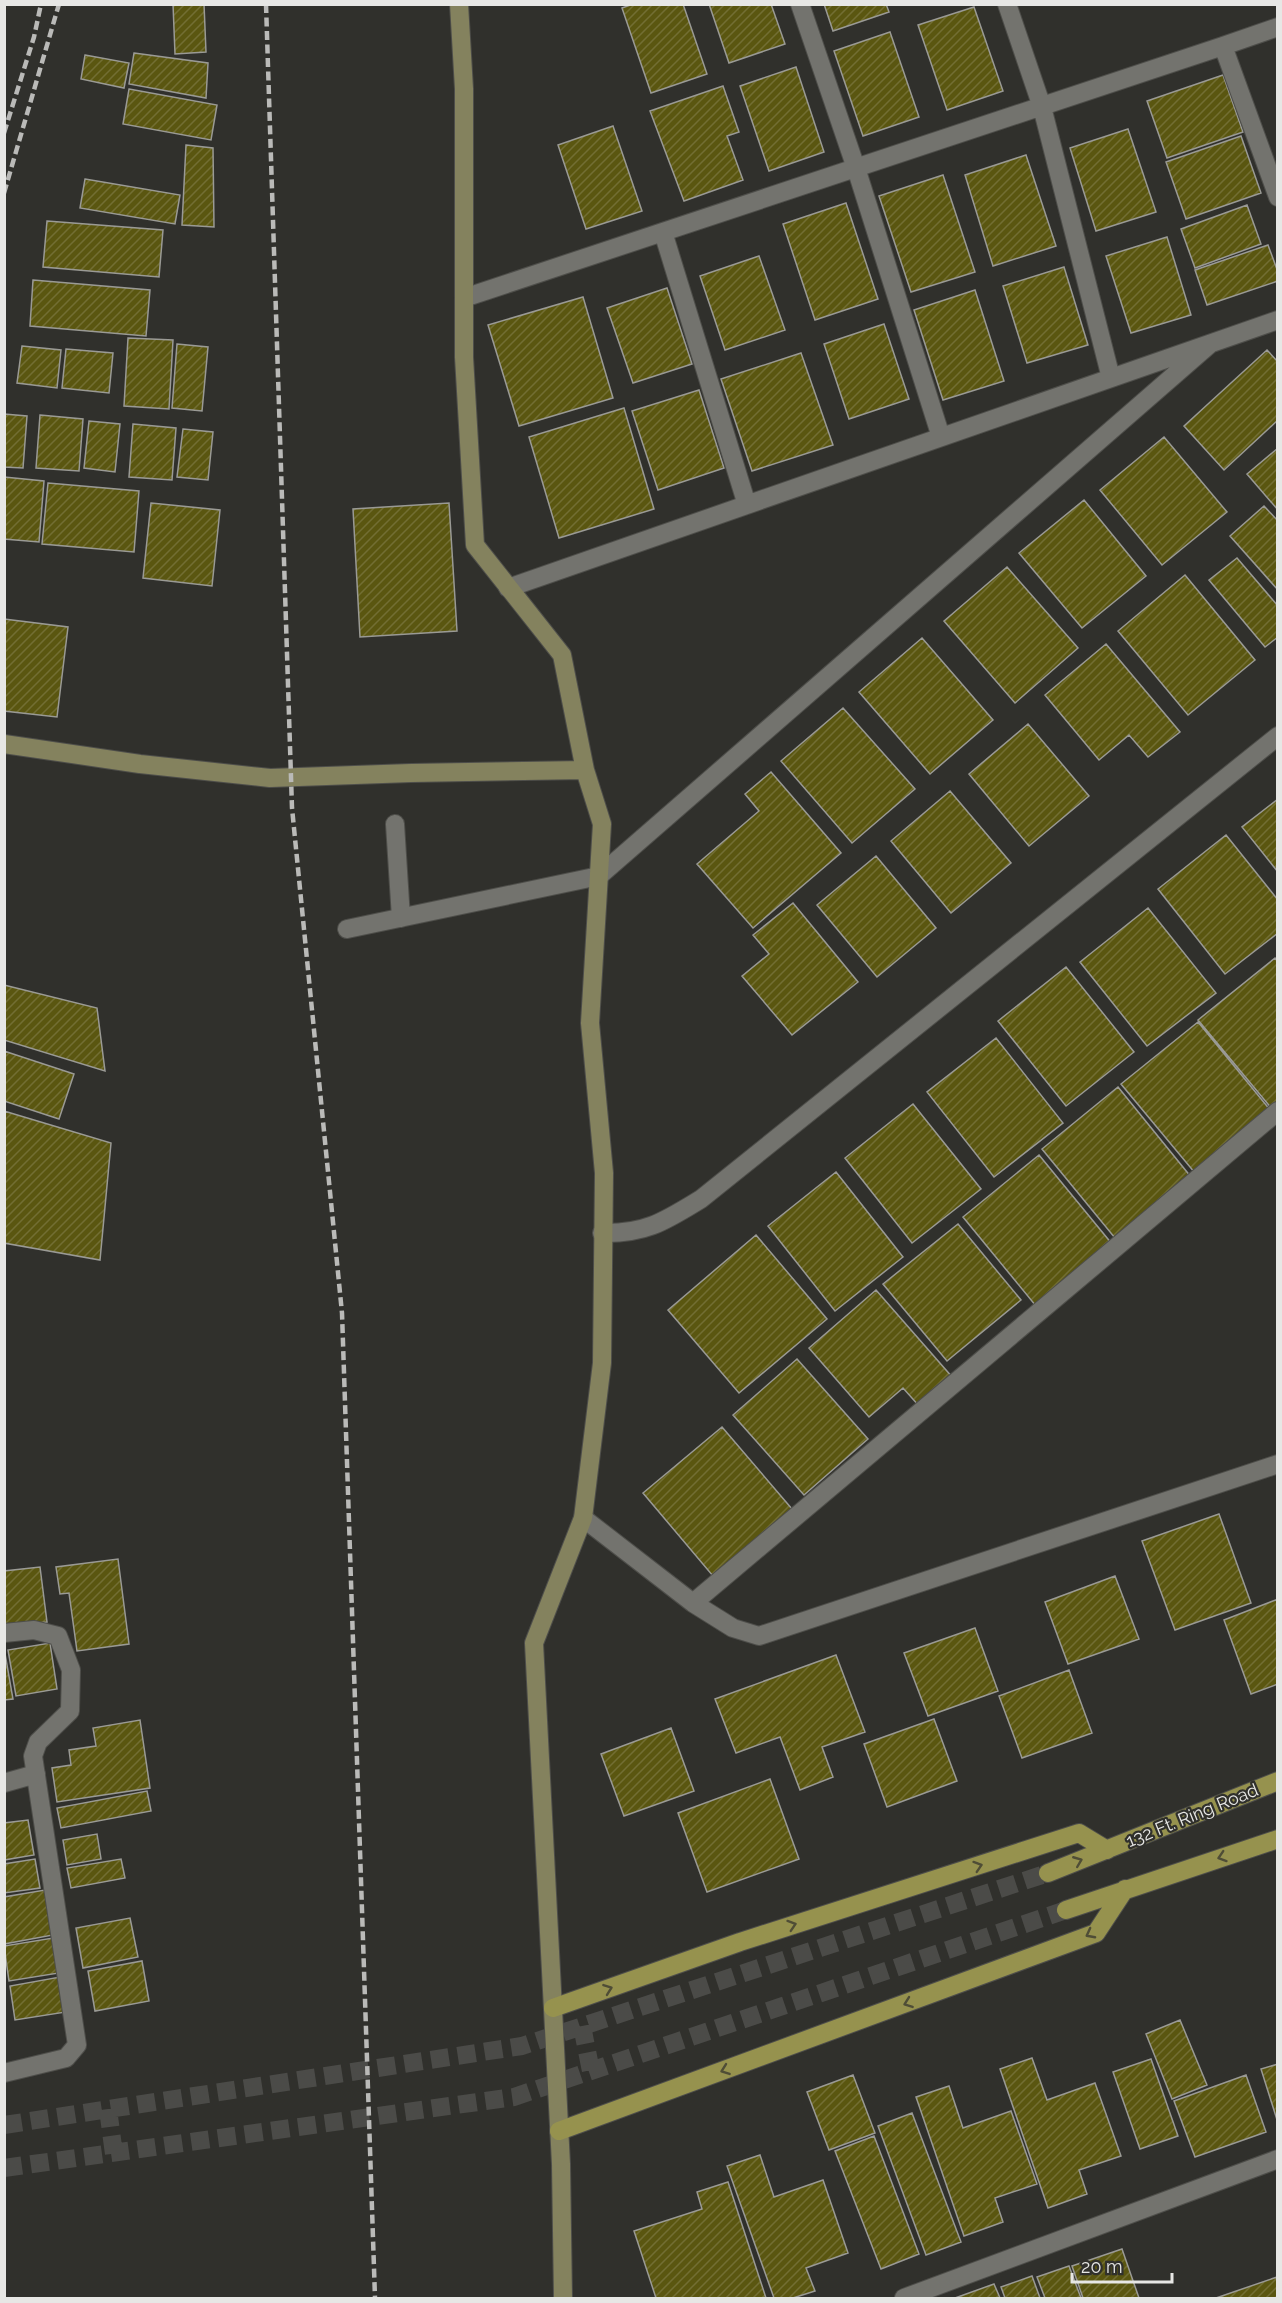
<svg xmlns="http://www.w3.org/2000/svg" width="1282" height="2303" font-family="Raleway,sans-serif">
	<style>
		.building { fill: url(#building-hatch); stroke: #9a9a95; stroke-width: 1.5 }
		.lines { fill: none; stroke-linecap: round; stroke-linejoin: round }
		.primary-tunnel { stroke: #4b4b48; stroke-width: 18; stroke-dasharray: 18 9; stroke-linecap: butt }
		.street-casing { stroke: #4e4e4a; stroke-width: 20 }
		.secondary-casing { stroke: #4e4e4a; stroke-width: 20 }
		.primary-casing { stroke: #4e4e4a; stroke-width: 20 }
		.street { stroke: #73736e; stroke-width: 18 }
		.secondary { stroke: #84825e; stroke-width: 18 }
		.primary { stroke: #96924e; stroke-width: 18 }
		.rail { stroke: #babab8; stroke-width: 4.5; stroke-dasharray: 9 4.5; stroke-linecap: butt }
		.oneway { stroke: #4f4d36 }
		.labels { text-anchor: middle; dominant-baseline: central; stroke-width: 4.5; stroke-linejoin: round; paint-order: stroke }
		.street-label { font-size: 18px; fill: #e7e7e5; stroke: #30302c }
	</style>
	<defs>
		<pattern id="building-hatch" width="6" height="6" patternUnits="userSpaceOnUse" patternTransform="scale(1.5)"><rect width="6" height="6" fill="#5a5610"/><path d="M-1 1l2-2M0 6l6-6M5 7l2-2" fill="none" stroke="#726e33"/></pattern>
	</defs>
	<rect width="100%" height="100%" fill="#30302c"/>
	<path class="building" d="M173 4H204L206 52 175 54Z
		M633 4H683L707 74 651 93 622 8Z
		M709 4H771L785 44 729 63Z
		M824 4H886L889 12 833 31Z
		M974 7 1003 91 947 110 918 25Z
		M890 32 919 117 863 136 834 51Z
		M134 53 208 63 206 98 129 84Z
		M85 55 129 63 124 88 81 79Z
		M796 67 824 152 769 171 740 86Z
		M1223 75 1243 132 1167 158 1147 101Z
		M723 86 739 132 727 136 743 180 684 201 650 111Z
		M129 89 217 105 211 140 123 124Z
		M613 126 642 211 586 229 558 145Z
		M1128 129 1156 212 1096 231 1070 148Z
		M1241 136 1261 193 1186 219 1166 162Z
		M186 145 213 148 214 227 182 225Z
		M1026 155 1056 246 993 266 965 175Z
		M943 175 975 272 911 292 879 196Z
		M85 179 180 195 175 224 80 208Z
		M846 203 878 299 815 320 783 224Z
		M1247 205 1261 244 1195 268 1181 229Z
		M47 221 163 230 159 277 43 267Z
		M1167 237 1191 315 1131 333 1106 256Z
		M1268 245 1278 272V281L1207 305 1195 270Z
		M759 256 785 330 725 350 700 276Z
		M1064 267 1088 345 1027 363 1003 286Z
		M33 280 150 290 146 336 30 326Z
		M667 288 692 364 633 383 607 308Z
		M975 290 1004 381 943 400 914 310Z
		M583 297 613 398 519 426 488 325Z
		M884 324 909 399 849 419 824 344Z
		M128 338 173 340 169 409 124 406Z
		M177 344 208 347 202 411 172 408Z
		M22 346 61 350 57 388 17 383Z
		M66 349 113 353 109 393 62 388Z
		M1267 350 1278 362V420L1224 470 1184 426Z
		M801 353 833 445 752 471 721 379Z
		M699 390 724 468 658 490 632 411Z
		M624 408 654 509 559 538 529 437Z
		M4 414 27 416 23 468 4 467Z
		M40 415 83 419 79 471 36 468Z
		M89 421 120 424 115 472 84 468Z
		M133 424 176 428 172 480 129 477Z
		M183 429 213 432 208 480 177 477Z
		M1164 437 1227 512 1162 565 1100 490Z
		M1278 448V510L1247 474Z
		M4 477 44 481 39 542 4 539Z
		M48 483 139 491 134 552 42 544Z
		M1084 500 1146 576 1082 628 1019 553Z
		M151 503 220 510 212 586 143 578Z
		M449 503 457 631 360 637 353 509Z
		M1264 506 1278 521V590L1230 536Z
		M1237 558 1278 606V637L1265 647 1209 580Z
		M1007 567 1078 648 1015 703 944 621Z
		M1185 575 1255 660 1188 715 1118 631Z
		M4 619 68 627 57 717 4 711Z
		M922 638 993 720 930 774 859 692Z
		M1106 644 1180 732 1148 757 1129 735 1099 760 1045 695Z
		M843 708 915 789 852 843 781 761Z
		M1028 724 1089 796 1029 846 969 774Z
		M771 772 841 853 753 928 697 864 759 811 745 794Z
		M950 791 1011 863 951 913 891 841Z
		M1278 799V872L1242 827Z
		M1226 835 1278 900V933L1225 974 1158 889Z
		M876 856 936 928 877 977 817 905Z
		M793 903 858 982 792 1035 742 976 769 954 753 935Z
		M1148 908 1216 993 1147 1046 1080 962Z
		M1275 958 1278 962V1104L1272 1109 1198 1020Z
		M1066 967 1134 1052 1066 1106 998 1021Z
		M4 985 97 1008 105 1071 4 1040Z
		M1198 1022 1271 1111 1195 1173 1121 1084Z
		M996 1038 1063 1123 994 1177 927 1092Z
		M4 1051 74 1074 59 1119 4 1101Z
		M1118 1087 1191 1177 1115 1238 1042 1149Z
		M913 1104 981 1189 912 1243 845 1158Z
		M4 1111 111 1143 100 1260 4 1243Z
		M1039 1155 1112 1244 1036 1306 963 1217Z
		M836 1172 903 1257 835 1311 768 1226Z
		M958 1224 1021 1300 947 1361 883 1284Z
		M756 1235 827 1319 739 1393 668 1310Z
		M876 1290 953 1378 920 1407 903 1388 869 1417 809 1348Z
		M797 1359 868 1439 804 1495 733 1415Z
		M722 1427 792 1509 713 1576 643 1493Z
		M1219 1514 1251 1603 1175 1630 1142 1541Z
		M118 1559 129 1644 77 1651 69 1593 60 1594 56 1567Z
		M40 1567 47 1622 4 1627V1571Z
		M1115 1576 1139 1639 1068 1664 1045 1602Z
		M1278 1599V1684L1251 1694 1224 1620Z
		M975 1628 998 1691 928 1716 904 1653Z
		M50 1643 57 1689 16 1696 8 1650Z
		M4 1648 13 1699 4 1700Z
		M836 1655 865 1732 822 1747 833 1777 800 1790 780 1737 736 1753 715 1699Z
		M1069 1670 1092 1733 1022 1758 999 1696Z
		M934 1719 957 1781 887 1807 864 1744Z
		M140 1720 150 1788 57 1802 52 1768 71 1765 69 1750 96 1746 93 1728Z
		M671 1728 694 1791 624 1816 601 1754Z
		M770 1779 799 1859 707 1892 678 1813Z
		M147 1791 151 1811 61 1828 57 1808Z
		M28 1820 34 1855 4 1860V1823Z
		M97 1834 101 1859 67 1865 63 1840Z
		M35 1859 40 1888 4 1893V1864Z
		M121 1859 125 1878 71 1888 67 1868Z
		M45 1890 53 1935 4 1944V1897Z
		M130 1918 138 1957 83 1968 76 1928Z
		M53 1938 59 1973 9 1981 4 1946Z
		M142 1961 149 2001 95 2011 88 1971Z
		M60 1977 66 2012 15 2020 10 1986Z
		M1180 2020 1207 2085 1172 2099 1146 2034Z
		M1032 2058 1047 2100 1095 2083 1121 2156 1079 2170 1087 2194 1048 2208 1000 2069Z
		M1151 2059 1178 2136 1140 2149 1113 2072Z
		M1278 2064V2123L1261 2069Z
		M853 2075 875 2133 829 2150 807 2092Z
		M1246 2075 1266 2132 1195 2157 1174 2101Z
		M949 2086 963 2128 1011 2111 1037 2184 995 2198 1003 2222 964 2236 916 2097Z
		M912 2113 961 2242 926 2255 878 2126Z
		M874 2136 919 2254 881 2269 835 2151Z
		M760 2155 774 2197 823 2180 848 2253 806 2268 815 2291 793 2298H774L727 2166Z
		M728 2182 766 2298H656L634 2231 702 2209 697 2192Z
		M1122 2249 1139 2298H1083L1072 2266Z
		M1069 2266 1081 2298H1045L1037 2277Z
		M1032 2276 1040 2298H1005L1001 2287Z
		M1277 2277 1278 2298H1216Z
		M994 2284 1000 2298H955Z"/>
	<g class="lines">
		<path class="primary-tunnel" d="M582 2026 591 2071
			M108 2109 114 2154
			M4 2125 522 2046 1048 1873
			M4 2168 514 2097 1066 1910"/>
		<defs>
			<path id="street" d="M800 4 856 168 941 437
				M1007 4 1042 107 1111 378
				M1223 46 1278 27
				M663 232 747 505
				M464 298 1223 46 1278 197
				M508 588 1278 320
				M395 824 401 918
				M347 929 599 876 1210 344
				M602 1233C646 1234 665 1221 701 1199L1278 736
				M583 1518 693 1603 1278 1111
				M693 1603 733 1628 759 1636 1278 1464
				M4 1633 34 1630 58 1636 71 1670 70 1711 38 1742 33 1756 77 2045 66 2058 4 2073
				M4 1783 36 1774
				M904 2298 1278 2159"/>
			<path id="secondary" d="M459 4 464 89V357L475 545 562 655 585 770 602 824 590 1023 604 1173 602 1363 583 1518 534 1643 561 2164 563 2298
				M4 744 140 764 270 778 411 773 585 770"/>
			<path id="primary" d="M1048 1873 1278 1781
				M1066 1910 1278 1839
				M553 2008 740 1942 1079 1833 1107 1850
				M559 2131 1096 1933 1125 1889"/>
		</defs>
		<use href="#street" class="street-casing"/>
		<use href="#secondary" class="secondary-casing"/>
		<use href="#primary" class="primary-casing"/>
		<use href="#street" class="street"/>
		<use href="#secondary" class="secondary"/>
		<use href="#primary" class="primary"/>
		<path class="rail" d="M266 4 292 808 342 1313 375 2298
			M4 133 34 37 41 4
			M4 193 59 4"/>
	</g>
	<defs><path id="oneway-chevron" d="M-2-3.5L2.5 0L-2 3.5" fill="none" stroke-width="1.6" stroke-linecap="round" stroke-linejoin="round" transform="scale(1.5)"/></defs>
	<g class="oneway">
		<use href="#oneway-chevron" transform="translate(1222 1857) rotate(162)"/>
		<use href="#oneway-chevron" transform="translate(1078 1861) rotate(-22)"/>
		<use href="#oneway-chevron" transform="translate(978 1866) rotate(-18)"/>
		<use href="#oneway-chevron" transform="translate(792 1925) rotate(-18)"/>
		<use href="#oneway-chevron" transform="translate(1090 1934) rotate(152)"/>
		<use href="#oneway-chevron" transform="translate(608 1989) rotate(-20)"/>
		<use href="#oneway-chevron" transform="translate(908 2003) rotate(160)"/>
		<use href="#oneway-chevron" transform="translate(725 2070) rotate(160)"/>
	</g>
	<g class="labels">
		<g class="street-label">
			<text transform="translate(1192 1815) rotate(-22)">132 Ft. Ring Road</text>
		</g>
	</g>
	<rect width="1282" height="2303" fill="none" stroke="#e7e7e5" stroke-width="12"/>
	<path d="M1072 2273v9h100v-9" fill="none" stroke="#e7e7e5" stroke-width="3"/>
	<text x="1081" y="2273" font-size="18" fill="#e7e7e5" stroke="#30302c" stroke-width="4.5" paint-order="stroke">20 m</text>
</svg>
